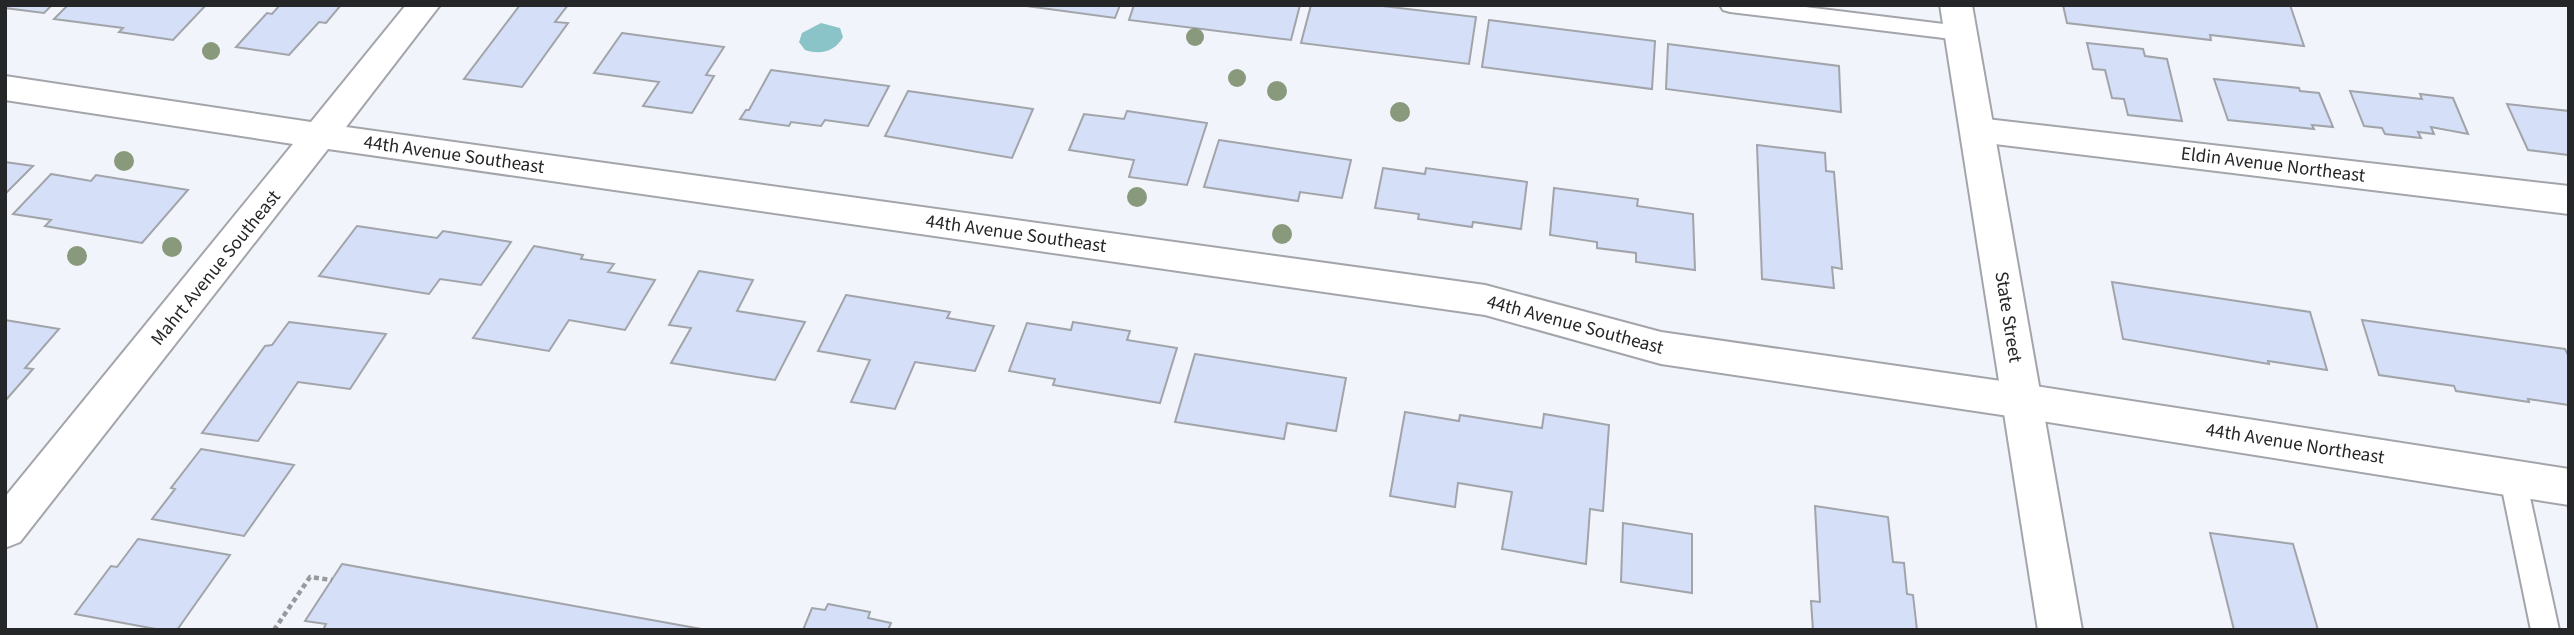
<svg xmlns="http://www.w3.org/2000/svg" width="2574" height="635" font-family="'Source Sans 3',sans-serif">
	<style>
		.water { fill: #8ac4c8 }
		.building { fill: #d5dff8; stroke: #a1a4a9; stroke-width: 2 }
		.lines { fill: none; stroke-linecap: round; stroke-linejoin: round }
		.service-casing { stroke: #a3a5ab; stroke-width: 4 }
		.minor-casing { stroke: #a3a5ab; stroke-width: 4 }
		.secondary-casing { stroke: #a3a5ab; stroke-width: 4 }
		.path { stroke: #97999d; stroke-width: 4.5; stroke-dasharray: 5 3.5; stroke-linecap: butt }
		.service { fill: #fff; fill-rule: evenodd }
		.minor { fill: #fff; fill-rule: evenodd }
		.secondary { fill: #fff; fill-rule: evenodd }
		.tree { fill: #89997c }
		.labels { text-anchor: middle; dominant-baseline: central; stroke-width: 5; stroke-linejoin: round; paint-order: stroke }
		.street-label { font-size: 19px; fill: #252628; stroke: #fff }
	</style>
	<rect width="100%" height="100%" fill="#f1f4fa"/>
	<path class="water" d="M821 23 840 28 843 37C835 52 820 55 805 50L799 42 802 33Z"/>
	<path class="building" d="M5 5H52L44 13 5 8Z
		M68 5H206L173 40 119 32 123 28 54 19Z
		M280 5H341L326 23 319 22 289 55 236 47 267 13 272 14Z
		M520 5H568L555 22 568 23 522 87 464 79Z
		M1019 5H1120L1115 18Z
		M1134 5H1300L1291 40 1129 20Z
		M1311 5H1374L1476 17 1469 64 1301 43Z
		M2063 5H2290L2304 46 2210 35 2211 40 2067 23Z
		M1489 20 1655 41 1652 89 1482 67Z
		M622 33 724 47 706 75 714 76 692 113 643 106 659 82 594 73Z
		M2087 43 2143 49 2145 56 2167 59 2182 121 2128 115 2124 99 2112 98 2105 70 2093 69Z
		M1668 44 1839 66 1841 112 1666 89Z
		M771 70 889 86 868 126 825 120 821 126 791 122 789 126 740 119 746 110H749Z
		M2214 79 2299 88 2300 91 2319 93 2333 127 2312 125 2314 129 2228 120Z
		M908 91 1033 109 1012 158 885 136Z
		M2350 91 2422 99 2420 94 2453 98 2468 134 2431 127 2434 134 2418 132 2421 138 2385 134 2382 128 2364 126Z
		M2507 104 2569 111V155L2528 150Z
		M1127 111 1207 123 1187 185 1129 177 1134 160 1069 150 1084 114 1124 119Z
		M1219 140 1351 160 1342 198 1300 192 1298 201 1204 187Z
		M1757 145 1825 153 1826 171 1834 172 1842 269 1832 267 1834 288 1762 279Z
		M5 162 33 166 5 194Z
		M1383 168 1425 174 1426 168 1527 182 1521 229 1473 222 1472 227 1418 219 1419 214 1375 208Z
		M51 174 91 181 96 175 188 190 142 243 45 226 51 220 13 214Z
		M1554 188 1638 199 1637 206 1693 214 1695 270 1636 262V253L1597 248V242L1550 235Z
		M357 226 437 238 443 231 511 242 481 285 440 279 429 294 319 276Z
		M534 246 583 255 581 259 614 264 608 272 655 280 625 330 569 320 549 351 473 338Z
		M699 271 753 280 737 311 805 322 775 380 671 363 691 328 669 325Z
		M2112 282 2310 312 2327 370 2268 361 2269 364 2123 339Z
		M846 295 950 312 947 318 994 326 975 371 915 362 895 409 851 402 870 360 818 351Z
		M5 320 59 329 25 368 33 369 5 401Z
		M2362 320 2565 349 2569 357V405L2528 399 2529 402 2456 391 2454 386 2379 375Z
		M289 322 386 334 350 389 298 382 258 441 202 433 265 346 272 345Z
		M1073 322 1130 331 1127 340 1177 348 1160 403 1053 385 1055 379 1009 371 1027 323 1071 330Z
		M1195 354 1346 378 1336 431 1287 423 1284 439 1175 422Z
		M1405 412 1459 421 1460 415 1542 428 1544 414 1609 425 1603 511 1590 509 1586 564 1502 549 1512 492 1458 483 1455 507 1390 496Z
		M201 449 294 465 244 536 152 519 175 489 171 488Z
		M1815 506 1888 517 1893 562 1904 563 1907 594 1913 595 1917 630H1813L1811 601 1820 602Z
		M1623 523 1692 534V593L1621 582Z
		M2210 533 2293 544 2318 630H2234Z
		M138 539 230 555 177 630H161L75 614 111 566 117 567Z
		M342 564 707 630H323L326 624 305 621Z
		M828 604 870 612 868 618 891 623 888 630H803L812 608 825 610Z"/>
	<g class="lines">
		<defs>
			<path id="service" d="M1720 5H1789L1960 26 1967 28 1970 33 1967 38 1960 40 1730 12 1723 10Z
				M2513 467 2522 471 2526 479 2559 630H2531L2500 479 2504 471Z"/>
			<path id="minor" d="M406 5H440L346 127 1485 285 1661 332 2022 384 2569 469V505L2022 418 1661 364 1485 315 328 149 20 542 5 548V497L293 144 5 100V76L311 122Z
				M1978 118 2569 186V214L1978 142 1966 139 1961 130 1966 121Z"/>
			<path id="secondary" d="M1940 5H1972L2082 630H2038Z"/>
		</defs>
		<use href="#service" class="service-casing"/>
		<use href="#minor" class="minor-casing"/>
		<use href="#secondary" class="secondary-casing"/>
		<path class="path" d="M274 630 310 577 332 580"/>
		<use href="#service" class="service"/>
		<use href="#minor" class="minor"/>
		<use href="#secondary" class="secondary"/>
	</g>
	<g class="tree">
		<circle cx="1195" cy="37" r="9"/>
		<circle cx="211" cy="51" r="9"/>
		<circle cx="1237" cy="78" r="9"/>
		<circle cx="1277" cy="91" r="10"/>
		<circle cx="1400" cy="112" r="10"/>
		<circle cx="124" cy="161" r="10"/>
		<circle cx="1137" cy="197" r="10"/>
		<circle cx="1282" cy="234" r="10"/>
		<circle cx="172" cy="247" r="10"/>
		<circle cx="77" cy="256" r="10"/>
	</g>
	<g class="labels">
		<g class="street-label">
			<text transform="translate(454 155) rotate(8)">44th Avenue Southeast</text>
			<text transform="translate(2273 165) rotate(7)">Eldin Avenue Northeast</text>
			<text transform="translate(1016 234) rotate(8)">44th Avenue Southeast</text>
			<text transform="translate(216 268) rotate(-51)">Mahrt Avenue Southeast</text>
			<text transform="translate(2008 317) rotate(81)">State Street</text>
			<text transform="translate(1575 325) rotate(15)">44th Avenue Southeast</text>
			<text transform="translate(2295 444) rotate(9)">44th Avenue Northeast</text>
		</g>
	</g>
	<rect width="2574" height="635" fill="none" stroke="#252628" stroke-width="14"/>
</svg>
